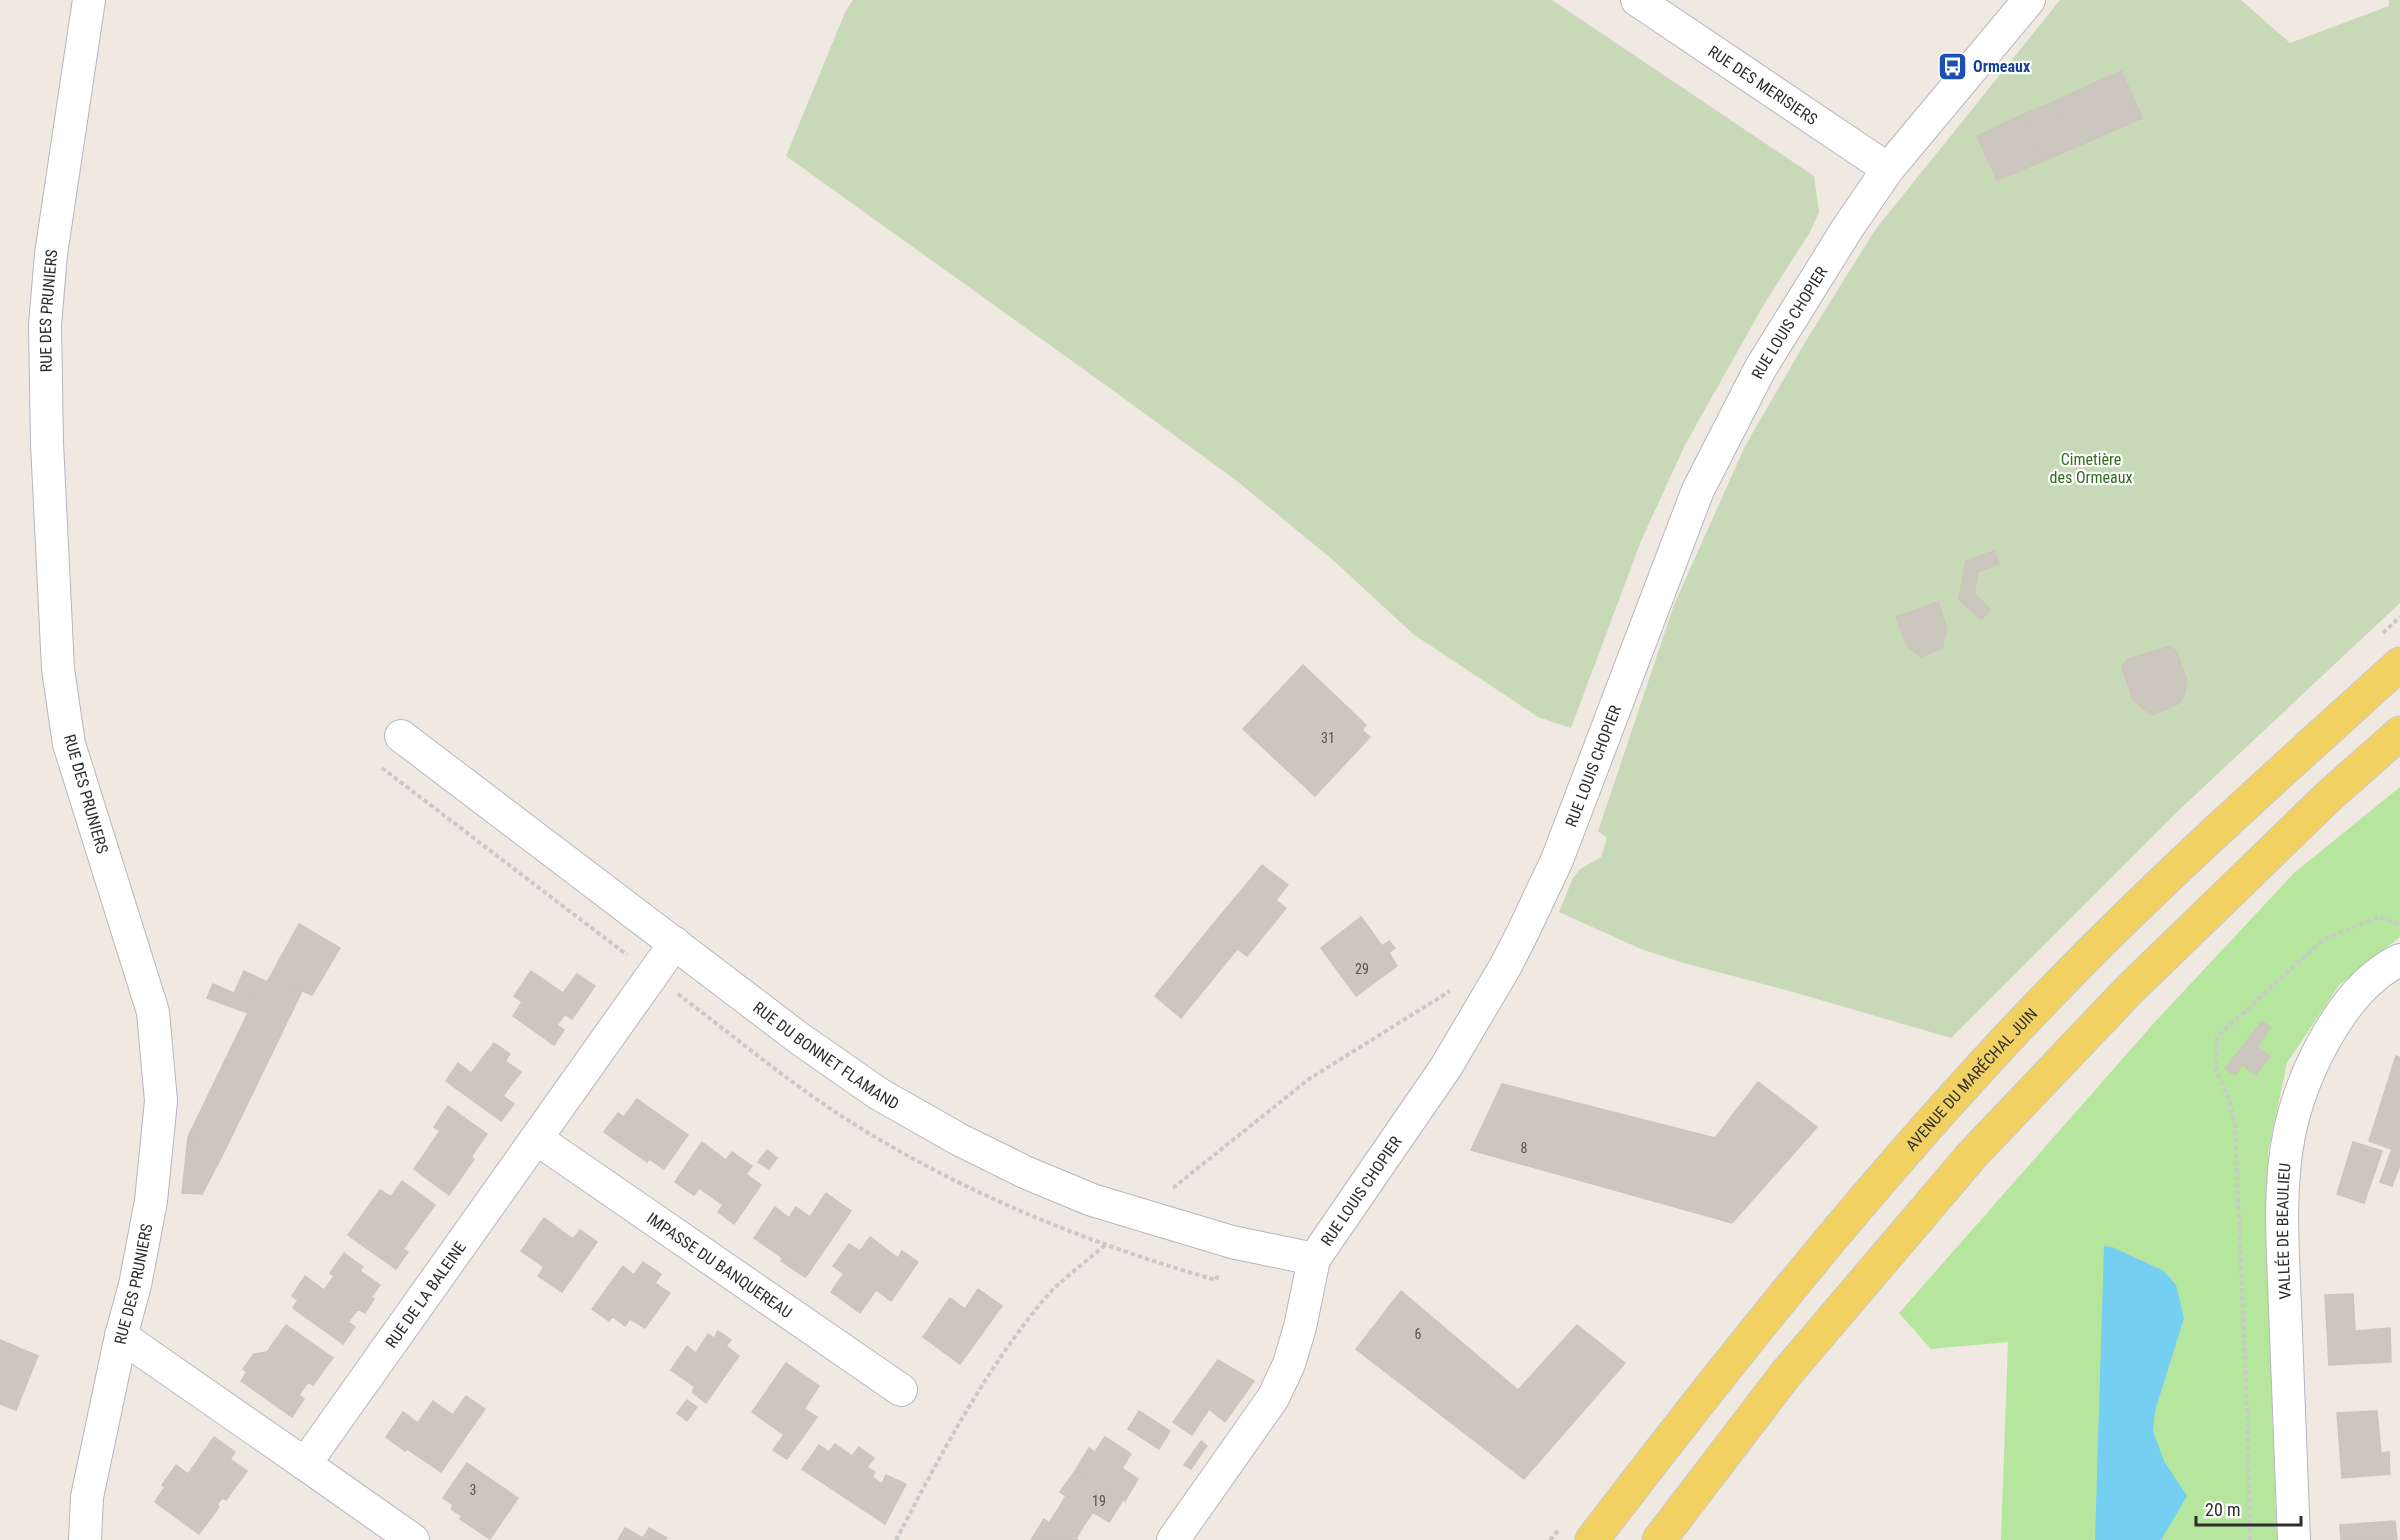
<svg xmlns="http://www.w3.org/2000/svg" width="2400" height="1540" font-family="'Roboto Condensed',sans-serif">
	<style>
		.green { fill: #b6e59e }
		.cemetery { fill: #c8d9b8 }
		.water { fill: #75cff0 }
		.building { fill: #cbc7bf; stroke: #cbc5ba; stroke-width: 1.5 }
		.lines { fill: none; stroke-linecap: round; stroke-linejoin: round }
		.minor-casing { stroke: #b4b7c1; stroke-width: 34 }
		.primary-casing { stroke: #c9c9c9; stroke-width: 35 }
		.path { stroke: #c9c9c9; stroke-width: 4; stroke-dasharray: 4.5 3; stroke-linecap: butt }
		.minor { stroke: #fff; stroke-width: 32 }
		.primary { stroke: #f2d163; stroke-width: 33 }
		.labels { text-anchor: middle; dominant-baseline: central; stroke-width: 4.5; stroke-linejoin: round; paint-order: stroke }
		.number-label { font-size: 14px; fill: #555452 }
		.transit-label { font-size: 16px; font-weight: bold; fill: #164399; stroke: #fff; text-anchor: start }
		.street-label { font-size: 16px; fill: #2e2e2e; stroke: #fff }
		.park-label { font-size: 16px; fill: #2c6e1b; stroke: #fff }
	</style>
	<rect width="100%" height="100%" fill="#efe9e1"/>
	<path class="green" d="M2400 787V937L2339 985 2287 1063 2268 1152 2271 1376 2277 1540H2001L2008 1342 1931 1349 1899 1313 2154 1023 2294 873Z"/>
	<path class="cemetery" d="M853 0H1552L1814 176 1819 212 1810 232 1763 306 1685 445 1641 541 1571 728 1538 717 1413 634 1333 560 1237 481 1100 381 786 156 846 10Z
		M2060 0H2241L2290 43 2389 6V0H2400V603L2177 812 1951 1038 1793 992 1684 963 1641 949 1559 912 1573 878 1580 869 1601 857 1607 838 1598 831 1674 605 1745 446 1804 344 1875 230Z"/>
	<path class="water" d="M2104 1246 2112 1247 2164 1271 2176 1285 2184 1318 2155 1411 2153 1431 2164 1461 2187 1496 2161 1540H2095Z"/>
	<path class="building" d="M2121 71 2137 106 2069 138 2053 102Z
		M2053 102 2069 138 2137 106 2142 118 2043 161 2022 115Z
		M2022 115 2043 161 1997 180 1977 136Z
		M1994 551 1999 564 1978 572 1974 594 1990 609 1982 620 1959 600 1966 561Z
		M1938 602 1947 629 1942 648 1921 657 1907 646 1896 617Z
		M2169 646 2176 651 2187 680 2183 698 2178 704 2152 715 2133 700 2122 667 2127 660Z
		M1303 665 1366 725 1362 730 1370 737 1315 796 1243 729Z
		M1262 865 1288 885 1276 900 1250 880Z
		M1250 880 1286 908 1247 956 1210 928Z
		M1361 917 1382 946 1389 941 1395 948 1389 953 1397 966 1356 996 1321 948Z
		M299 924 340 948 312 995 270 977Z
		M1210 928 1237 949 1181 1018 1155 996Z
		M244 971 263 980 252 1001 234 993Z
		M531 971 563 993 577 974 595 986 572 1019 565 1014 557 1025 564 1030 554 1045 513 1016 522 1002 514 996Z
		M270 977 302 991 223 1154 188 1137 248 1013 207 998 213 984 252 1001 263 980 267 982Z
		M2262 1021 2270 1028 2257 1047 2270 1056 2256 1075 2242 1064 2235 1075 2225 1069Z
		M494 1043 510 1054 505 1061 521 1072 503 1096 514 1104 501 1121 446 1081 458 1063 471 1073Z
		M2396 1056 2400 1058V1165L2392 1186 2380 1182 2392 1149 2369 1141Z
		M1758 1082 1817 1127 1732 1223 1471 1150 1502 1084 1715 1138Z
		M637 1099 688 1135 664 1169 649 1159 647 1162 604 1132 618 1113 624 1117Z
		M448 1106 487 1134 471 1157 474 1159 449 1195 414 1169 440 1131 434 1127Z
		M188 1137 223 1154 202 1194 182 1193Z
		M702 1142 726 1160 732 1152 752 1166 746 1174 761 1185 734 1224 718 1212 723 1205 699 1188 694 1195 675 1182Z
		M2353 1142 2382 1151 2364 1203 2337 1194Z
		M767 1150 777 1158 769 1169 758 1162Z
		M402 1181 435 1205 403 1249 408 1252 396 1269 348 1235 380 1190 391 1197Z
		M826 1193 851 1211 807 1275 754 1238 775 1207 789 1218 796 1207 810 1217Z
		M544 1218 573 1239 580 1230 597 1242 562 1292 538 1276 544 1267 521 1251Z
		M870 1237 898 1258 902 1251 918 1262 891 1301 876 1290 860 1313 844 1301 851 1291 838 1282 844 1274 833 1266 849 1244 860 1251Z
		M344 1253 363 1267 360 1271 380 1285 371 1297 374 1299 365 1313 358 1309 348 1322 355 1327 343 1344 293 1308 298 1300 292 1296 305 1276 324 1290 334 1276 330 1273Z
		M783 1258 807 1275 805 1277 781 1261Z
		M643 1262 661 1274 655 1283 670 1293 645 1328 630 1319 625 1326 612 1316 609 1321 592 1309 623 1266 634 1275Z
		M838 1282 851 1291 844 1301 831 1292Z
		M978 1289 1002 1306 960 1364 923 1337 950 1298 965 1309Z
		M1401 1291 1518 1390 1577 1325 1625 1363 1524 1479 1356 1349Z
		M2353 1294 2355 1331 2390 1328 2391 1362 2329 1365 2325 1295Z
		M286 1325 333 1358 313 1385 308 1382 299 1395 304 1399 292 1417 241 1381 247 1372 243 1369 254 1354 267 1352Z
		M718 1331 731 1340 726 1346 739 1356 706 1403 692 1392 695 1387 671 1370 687 1346 696 1353 708 1334 714 1338Z
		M0 1340 38 1356 16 1410 0 1404Z
		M1218 1360 1254 1381 1225 1422 1209 1409 1192 1435 1173 1422Z
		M786 1363 819 1386 804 1409 817 1417 787 1459 773 1450 784 1435 752 1412Z
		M466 1396 485 1409 441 1472 407 1449 405 1451 386 1437 403 1412 418 1423 433 1401 453 1415Z
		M687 1400 697 1407 687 1421 677 1413Z
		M1139 1411 1170 1431 1159 1449 1128 1429Z
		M2377 1411 2381 1453 2389 1452 2390 1474 2342 1478 2337 1413Z
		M214 1437 235 1452 230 1459 247 1471 226 1500 222 1498 217 1505 219 1507 199 1534 155 1502 165 1487 162 1485 176 1465 188 1474Z
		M1105 1437 1131 1454 1122 1468 1138 1479 1125 1501 1075 1471 1089 1448 1095 1452Z
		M1201 1441 1207 1446 1191 1469 1184 1465Z
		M835 1444 852 1456 859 1447 874 1458 867 1467 875 1472 872 1477 882 1484 886 1475 906 1484 885 1524 802 1469 819 1445 829 1452Z
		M467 1463 518 1498 490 1539 460 1519 462 1516 451 1509 453 1505 443 1498Z
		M1075 1471 1123 1500 1109 1522 1093 1512 1084 1525 1058 1509 1066 1496 1060 1492Z
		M1058 1509 1084 1525 1076 1539 1078 1540H1031L1044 1519 1049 1523Z
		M2395 1521 2397 1540H2341L2340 1525Z
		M625 1528 643 1538 649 1528 667 1538 665 1540H618Z"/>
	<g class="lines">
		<defs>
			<g id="minor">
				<path id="s1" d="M1637 0 1888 169"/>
				<path id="s2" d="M401 736 800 1039 879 1094 960 1140 1027 1173 1092 1200 1232 1242 1314 1259"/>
				<path id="s3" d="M537 1139 901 1390"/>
				<path id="s4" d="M121 1336 305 1464 675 943"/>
				<path d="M305 1464 413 1540"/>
				<path id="s5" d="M85 1540 87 1497 121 1336 135 1285 151 1201 161 1101 153 1012 69 744 58 669 47 443 45 325 51 254 89 0"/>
				<path id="s6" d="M1173 1540 1273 1398 1289 1364 1300 1327 1314 1259 1446 1067 1505 967 1522 934 1557 860 1698 490 1760 369 1847 229 1888 169 2029 0"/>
				<path id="s7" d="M2294 1540C2291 1463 2288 1385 2285 1308 2283 1251 2278 1191 2289 1135 2301 1076 2342 987 2400 960"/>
			</g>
			<g id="primary">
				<path id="s8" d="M1592 1540C1745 1340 1903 1142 2080 963 2183 859 2292 762 2400 664"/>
				<path d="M1659 1540 1785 1375 1973 1154 2129 990 2328 797 2400 733"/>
			</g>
		</defs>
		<use href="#minor" class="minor-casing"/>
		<use href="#primary" class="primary-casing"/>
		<path class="path" d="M2383 633 2400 617
			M382 768 627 955
			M678 994C736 1038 792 1085 854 1124 965 1194 1090 1244 1216 1280L1219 1273
			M1173 1188 1309 1079 1450 991
			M896 1540C939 1458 982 1375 1041 1303 1057 1282 1085 1263 1105 1245
			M1550 1540 1559 1529
			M2250 1540 2247 1412 2235 1126 2228 1096 2216 1071 2217 1037 2323 940 2378 917 2400 924"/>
		<use href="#minor" class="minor"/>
		<use href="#primary" class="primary"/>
	</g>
	<defs>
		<symbol id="bus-square" viewBox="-11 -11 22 22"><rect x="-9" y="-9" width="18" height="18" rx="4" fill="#1a4fb4" stroke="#fff"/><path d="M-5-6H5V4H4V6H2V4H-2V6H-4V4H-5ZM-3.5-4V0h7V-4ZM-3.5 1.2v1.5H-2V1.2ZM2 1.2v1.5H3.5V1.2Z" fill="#fff"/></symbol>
	</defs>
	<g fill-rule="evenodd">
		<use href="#bus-square" x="1936" y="50" width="33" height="33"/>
	</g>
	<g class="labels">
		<g class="number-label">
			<text x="1328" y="738">31</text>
			<text x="1362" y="969">29</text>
			<text x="1524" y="1148">8</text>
			<text x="1418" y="1334">6</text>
			<text x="473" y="1490">3</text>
			<text x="1099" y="1501">19</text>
		</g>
		<g class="transit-label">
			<text x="1973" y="66">Ormeaux</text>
		</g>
		<g class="street-label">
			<text stroke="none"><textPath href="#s1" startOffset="152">RUE DES MERISIERS</textPath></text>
			<text stroke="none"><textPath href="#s5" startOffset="1251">RUE DES PRUNIERS</textPath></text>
			<text stroke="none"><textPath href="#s6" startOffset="1374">RUE LOUIS CHOPIER</textPath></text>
			<text stroke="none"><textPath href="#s6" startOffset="888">RUE LOUIS CHOPIER</textPath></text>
			<text transform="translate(86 794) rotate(74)">RUE DES PRUNIERS</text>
			<text stroke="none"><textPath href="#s2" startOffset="532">RUE DU BONNET FLAMAND</textPath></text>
			<text stroke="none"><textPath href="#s8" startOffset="597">AVENUE DU MARÉCHAL JUIN</textPath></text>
			<text stroke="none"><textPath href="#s6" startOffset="402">RUE LOUIS CHOPIER</textPath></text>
			<text stroke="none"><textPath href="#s7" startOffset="309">VALLÉE DE BEAULIEU</textPath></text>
			<text stroke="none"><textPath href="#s3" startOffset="222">IMPASSE DU BANQUEREAU</textPath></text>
			<text stroke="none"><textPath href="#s5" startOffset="261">RUE DES PRUNIERS</textPath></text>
			<text stroke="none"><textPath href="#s4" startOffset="432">RUE DE LA BALEINE</textPath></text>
		</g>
		<g class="park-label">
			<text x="2091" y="459">Cimetière<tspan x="2091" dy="18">des Ormeaux</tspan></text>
		</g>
	</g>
	<path d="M2196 1516v9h105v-9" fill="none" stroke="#2e2e2e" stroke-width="3"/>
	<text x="2205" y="1516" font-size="18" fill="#2e2e2e" stroke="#ffffff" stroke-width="4.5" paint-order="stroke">20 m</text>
</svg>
